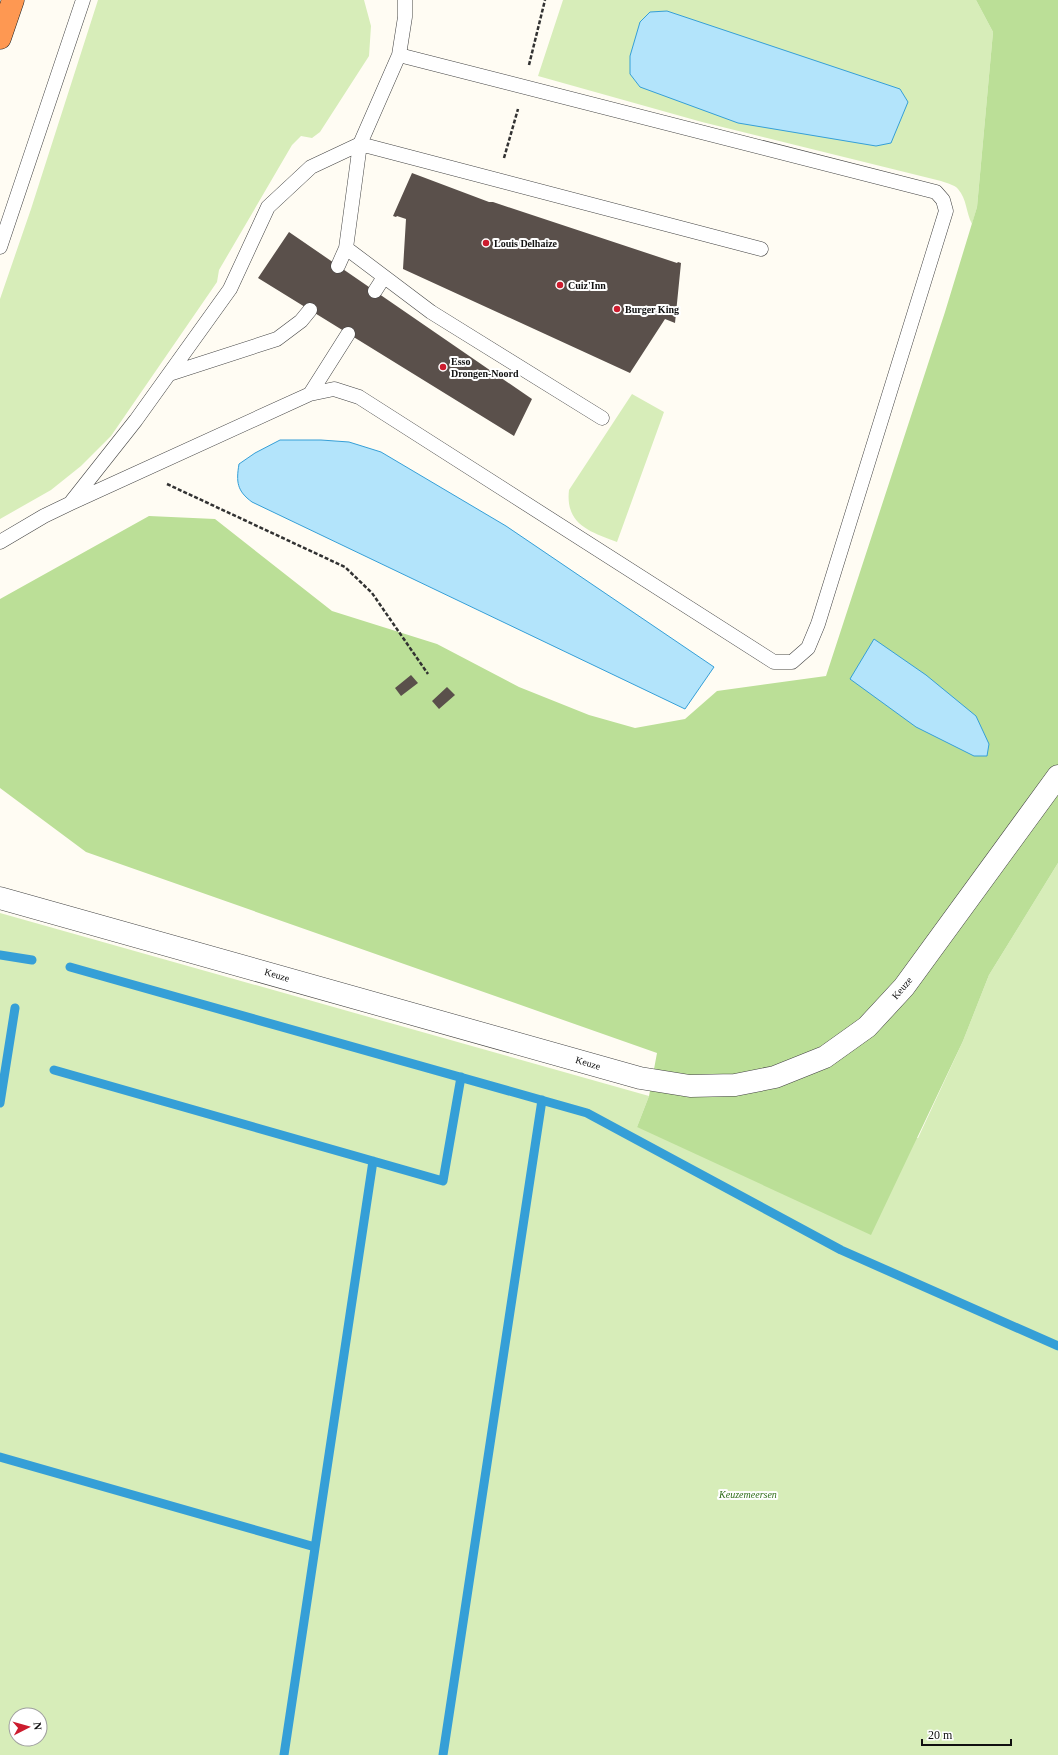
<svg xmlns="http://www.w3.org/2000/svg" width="1058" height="1755" font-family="'Times New Roman',serif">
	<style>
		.green { fill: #d7edb9; fill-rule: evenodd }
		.forest { fill: #bbdf97 }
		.water { fill: #b3e4fb; stroke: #359fd7 }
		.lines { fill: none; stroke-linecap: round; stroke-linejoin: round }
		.stream { stroke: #359fd7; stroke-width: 9 }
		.building { fill: #5a504b }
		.lane-casing { stroke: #434343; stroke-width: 15 }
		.street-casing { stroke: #434343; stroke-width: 23 }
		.highway-casing { stroke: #212121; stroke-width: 23 }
		.path { stroke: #323232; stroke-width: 2.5; stroke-dasharray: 4 2; stroke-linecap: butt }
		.lane { stroke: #fff; stroke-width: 14 }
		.street { stroke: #fff; stroke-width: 22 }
		.highway { stroke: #fe9852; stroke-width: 22 }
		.poi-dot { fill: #cc1c2e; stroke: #fff; stroke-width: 1.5 }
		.labels { text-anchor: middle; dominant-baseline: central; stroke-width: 4; stroke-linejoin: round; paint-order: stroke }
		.poi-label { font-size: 10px; font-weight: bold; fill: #101010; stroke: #fff; text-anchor: start }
		.street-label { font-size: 10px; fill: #101010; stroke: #fff }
		.park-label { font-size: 10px; font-style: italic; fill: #306e1a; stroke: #fff }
	</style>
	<rect width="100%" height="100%" fill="#fffcf3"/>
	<path class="green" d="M98 0H364L371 26 369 56 320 132 312 138 301 136 292 145 219 270 217 282 111 436 81 466 51 490 0 519V299L31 209Z
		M563 0H976L993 32 977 207 972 224C966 213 967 199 958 189 955 185 946 183 941 181L702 122 538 76Z
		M632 394 664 412 617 542C590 532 565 524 569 490Z
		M1058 863V1755H0V913L649 1096 637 1127 918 1138 963 1041 989 975ZM16 1715H40V1739H16Z"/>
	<path class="forest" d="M976 0H1058V863L989 975 963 1041 871 1235 637 1127 649 1096 657 1053 86 852 0 788V599L149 516 215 519 332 611 437 644 519 687 589 715 635 728 685 719 717 691 826 676 945 312 977 207 993 32Z"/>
	<path class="water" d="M667 11 900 89 908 102 891 143 876 146 738 123 640 87 630 74V56L640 22 650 12Z
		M280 440H321L349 442 381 452 506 526 714 667 685 709 252 502C237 491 236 482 239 464L255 453Z
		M874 639 926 675 976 716 989 744 987 756H974L916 727 850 679Z"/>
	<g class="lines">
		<path class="stream" d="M0 955 32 960
			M70 967 587 1113 841 1250 1058 1346
			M54 1070 443 1181 461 1077
			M0 1103 15 1008
			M0 1457 315 1547
			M284 1755 373 1161
			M443 1755 542 1100"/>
	</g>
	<path class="building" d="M412 173 489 202H493L677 263 678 262 681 263 675 323 665 319 630 373 403 269 406 219 397 216 396 217 393 216Z
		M289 232 532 399 514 436 258 278Z
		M411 675 418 683 401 696 395 688Z
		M447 687 455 695 439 709 432 701Z"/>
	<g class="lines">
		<defs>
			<path id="lane" d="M0 247 83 0
				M346 248 431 312 602 418
				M338 266 346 248 360 144 399 55 405 17V0
				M375 291 384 277
				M169 374 277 339 301 321 310 310
				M310 394 348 334
				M72 501 136 420 230 289 268 207 311 167 360 144 761 249
				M0 542 44 516 71 503 310 394 334 389 359 397 774 662H792L808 648 818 624 946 211 943 200 936 192 399 55"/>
			<path id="street" d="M0 898 640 1078 690 1086 735 1085 775 1077 825 1057 867 1027 904 987 1058 776"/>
			<path id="highway" d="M0 38 13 0"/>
		</defs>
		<use href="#lane" class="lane-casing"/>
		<use href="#street" class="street-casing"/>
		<use href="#highway" class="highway-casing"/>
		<path class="path" d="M529 65 545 0
			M504 158 518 109
			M167 484 345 567 372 593 428 674"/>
		<use href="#lane" class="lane"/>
		<use href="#street" class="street"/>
		<use href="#highway" class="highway"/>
	</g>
	<g class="poi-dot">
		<circle cx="486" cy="243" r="4"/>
		<circle cx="560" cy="285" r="4"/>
		<circle cx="617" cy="309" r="4"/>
		<circle cx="443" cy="367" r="4"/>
	</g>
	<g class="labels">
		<g class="poi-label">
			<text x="494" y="243">Louis Delhaize</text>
			<text x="568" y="285">Cuiz'Inn</text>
			<text x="625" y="309">Burger King</text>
			<text x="451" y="361">Esso<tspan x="451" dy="12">Drongen-Noord</tspan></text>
		</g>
		<g class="street-label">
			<text transform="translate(277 975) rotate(16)">Keuze</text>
			<text transform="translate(902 988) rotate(-50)">Keuze</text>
			<text transform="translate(588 1063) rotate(16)">Keuze</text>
		</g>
		<g class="park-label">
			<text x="748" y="1494">Keuzemeersen</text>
		</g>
	</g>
	<g transform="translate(28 1727) rotate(84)"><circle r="19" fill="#ffffff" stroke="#9f9f9f"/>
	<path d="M0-3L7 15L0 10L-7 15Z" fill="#cc1c2e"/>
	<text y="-6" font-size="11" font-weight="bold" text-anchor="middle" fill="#101010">N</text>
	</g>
	<path d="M922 1739v6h89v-6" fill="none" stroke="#101010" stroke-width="2"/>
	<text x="928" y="1739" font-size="12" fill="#101010" stroke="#ffffff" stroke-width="3" paint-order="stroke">20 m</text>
</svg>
